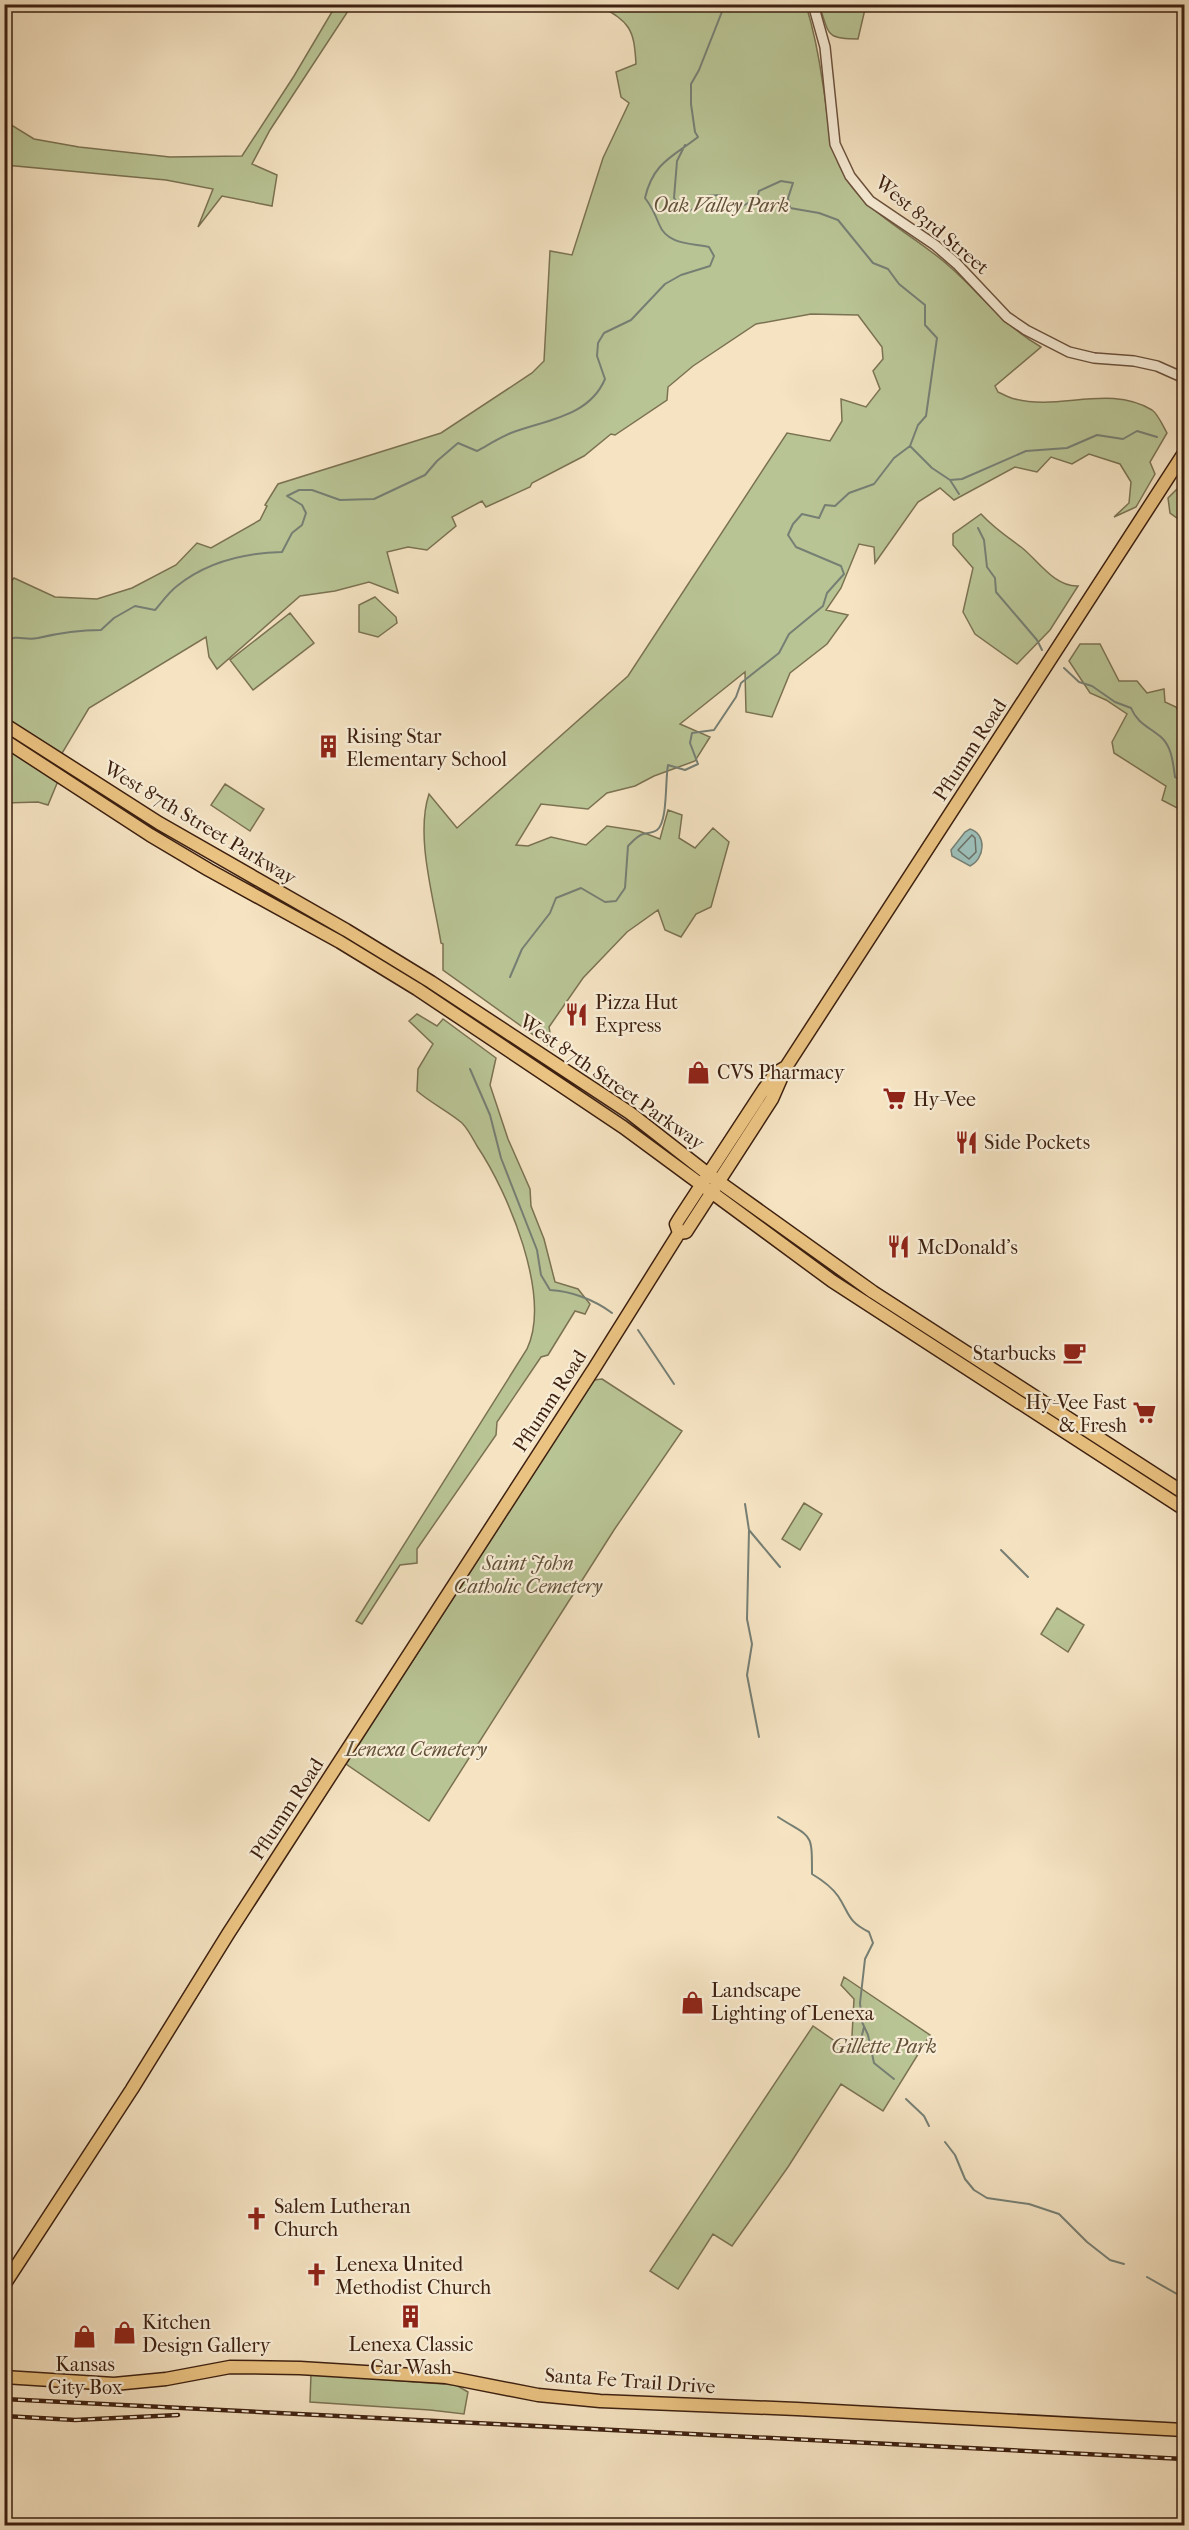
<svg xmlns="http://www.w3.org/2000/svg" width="1189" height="2530" font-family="'IM FELL French Canon',serif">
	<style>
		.green { fill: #b9c495; stroke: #7b7252; stroke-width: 1.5 }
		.water { fill: #9cbeb7; stroke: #767f74; stroke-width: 1.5 }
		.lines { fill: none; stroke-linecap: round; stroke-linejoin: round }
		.shore { stroke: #6c6f64; stroke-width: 1.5 }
		.stream { stroke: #767f74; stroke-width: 2 }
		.minor-casing { stroke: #6b513c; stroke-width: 12 }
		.major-casing { stroke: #3d2010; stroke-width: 15 }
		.minor { stroke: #f8edd7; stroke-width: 9 }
		.major { stroke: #eac281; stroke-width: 12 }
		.rail-casing { stroke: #3d2010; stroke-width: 4.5 }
		.rail { stroke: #f8edd7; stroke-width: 2; stroke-dasharray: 7; stroke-linecap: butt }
		.labels { text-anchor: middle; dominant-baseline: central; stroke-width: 4.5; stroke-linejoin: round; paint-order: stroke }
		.park-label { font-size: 20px; font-style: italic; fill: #625138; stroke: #f8edd7 }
		.street-label { font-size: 20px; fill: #3d2010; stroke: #f8edd7 }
		.poi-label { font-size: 20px; fill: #3d2010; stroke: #f8edd7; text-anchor: start }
	</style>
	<rect width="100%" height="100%" fill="#f5e3c2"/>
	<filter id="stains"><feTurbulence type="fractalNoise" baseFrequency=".00333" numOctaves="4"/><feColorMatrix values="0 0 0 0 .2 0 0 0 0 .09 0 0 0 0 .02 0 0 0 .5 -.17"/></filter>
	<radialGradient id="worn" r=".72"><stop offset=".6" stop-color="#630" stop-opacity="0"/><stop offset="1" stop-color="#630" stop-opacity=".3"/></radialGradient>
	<path class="green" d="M705 4 806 5C814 31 819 57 823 85 828 114 828 142 841 169 860 211 915 235 949 266 981 294 1003 325 1041 347L995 386 998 392C1003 394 1009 398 1015 399 1060 411 1109 384 1152 410 1158 414 1163 426 1167 433L1150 462 1155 474 1136 507 1114 517 1129 503 1131 482 1120 464 1089 454 1072 464 1051 457 1037 472 1015 467 954 500 940 488 918 502 875 563 874 547 859 544 841 588 826 610 848 615 827 644 790 673 772 717 746 712 745 672 680 724 710 737 695 761 654 776 635 786 607 793 588 809 541 804 516 845 528 846 551 837 586 845 607 826 639 831 660 839 668 810 682 815 679 838 695 848 713 828 729 842 711 907 696 914 681 937 665 930 658 910 627 932 583 978 549 1027 553 1049 443 970V944L441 943C434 899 415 836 429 794L457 828 628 676 787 433 830 441 842 421 841 399 866 407 880 389 873 371 883 359 882 347 858 315 811 314 756 324 693 366 668 387 667 400 615 435 611 434 584 456 532 483 530 487 486 507 482 501 452 517 456 526 427 550 408 547 387 552 398 593 369 582 335 591 300 596 217 669 209 657 206 637 89 708 61 755 5 718 4 590 14 578 55 597 97 599 132 588 176 565 197 543 211 548 260 520 267 506 265 505 278 484 441 433 532 373 544 361 550 251 572 255 603 158 629 103 621 97 616 72 636 64C634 28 630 23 599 5H631L639 11Z
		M336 5H352L270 130 252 164 277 175 272 206 222 196 198 227 213 189 166 180 5 165V121L34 139 79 147 170 157 242 156 294 76Z
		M819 5H866L858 39C824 39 830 34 819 5Z
		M1184 482V523L1170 513 1168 498Z
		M981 514C994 528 1006 536 1021 547 1038 560 1054 587 1078 586L1050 630 1017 664 975 634 963 612 973 568 953 545V534Z
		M375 597 396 617 397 623 378 637 359 632V605Z
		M290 613 314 643 253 690 230 660Z
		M1080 644H1100L1119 681H1137L1147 693 1164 689 1165 702 1176 707 1184 722V804L1177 808 1162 800 1166 786 1114 753 1112 742 1127 714 1106 700 1090 693 1069 661Z
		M5 747 58 781 48 805 38 802 5 803Z
		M225 784 264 809 250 831 211 805Z
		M417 1014 437 1026 443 1019 496 1058 490 1085 508 1139 530 1189 531 1206 544 1239 555 1282 578 1289 590 1304 585 1314 575 1311 548 1355 541 1357 497 1422 496 1435 417 1549V1563L400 1565 362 1624 356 1621 527 1349C552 1296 508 1192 477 1146 473 1139 468 1129 462 1123 449 1112 431 1103 417 1091L418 1069 433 1044 409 1021Z
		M602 1379 682 1431 614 1530 429 1821 346 1764 594 1380Z
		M804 1503 822 1514 800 1550 782 1539Z
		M1057 1608 1084 1625 1068 1652 1041 1634Z
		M844 1977 930 2035 883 2111 841 2084 788 2167 732 2246 713 2234 678 2289 650 2271 813 2026 845 2048 852 2036 854 1999 841 1985Z
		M311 2374 456 2385 468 2392 464 2414 430 2410 310 2402Z"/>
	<path class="water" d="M970 829C987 834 985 859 970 866L952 856 951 850 965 832Z"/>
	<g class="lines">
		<path class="shore" d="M972 835 975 838 976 852 969 859 958 850Z"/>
		<path class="stream" d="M910 446 932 468 950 480 962 479 1026 451 1067 448 1097 435 1123 439 1137 431 1157 437
			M950 480 959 494
			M978 528 984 540 987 567 995 578 996 592 1037 640 1042 650
			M4 641C19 634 24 641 38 638 59 633 78 630 101 630L114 618 135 606 155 610C162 602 169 592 177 586 207 562 245 553 282 552L292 533 302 525 306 513 302 505 287 496 299 490H312L340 500 374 499 425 475 437 461 458 443 477 451C488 445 499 438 511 433 545 420 589 417 605 379L597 356 598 343 604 333 631 320 665 284 681 275 710 266 714 256 709 247C691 243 667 245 659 224 655 214 652 207 645 198 653 162 674 156 698 137L695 132 691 104V84L699 70 725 4
			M1064 668 1079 682 1092 686 1115 702 1131 708C1137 723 1149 727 1161 737 1172 747 1173 763 1175 777L1184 783
			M510 977 522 949 550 913 556 898 581 888 605 902 616 901 625 888 628 846C633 841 637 836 643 834 647 833 653 833 657 830 668 822 665 780 668 765L685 770 698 764 690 743 692 733 714 730 736 697 741 683 779 653 789 634 823 606 827 593 844 574 841 566 796 547 788 535 793 524 802 514 819 518 825 505 835 506 849 493 874 484 894 458 910 446 918 425 926 416 937 338 925 325V305L899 284 888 269 873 263 838 220 819 213 790 208 788 198 793 183 781 181 759 191 757 198 734 211 720 195 706 196 694 209 685 212 674 198 677 161 685 145
			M470 1069 490 1115 501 1158 537 1250 541 1275 550 1290C571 1291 595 1300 612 1313
			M638 1330 674 1384
			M745 1504 749 1530 747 1619 752 1644 747 1675 759 1737
			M749 1530 780 1567
			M1001 1550 1028 1577
			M778 1817C812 1839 812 1830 812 1874 822 1880 831 1886 838 1896 850 1914 847 1921 869 1932L873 1943 865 1959 860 2003 862 2022 868 2035 874 2063 894 2079
			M856 2046 861 2039 864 2027
			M906 2099 924 2116 929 2126
			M945 2142 955 2155 965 2179 974 2190 987 2198 1029 2204 1059 2214 1087 2242 1110 2260 1124 2264
			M1147 2277 1184 2298"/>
		<defs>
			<path id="minor" d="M813 4 825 47 835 144 850 176 870 201 935 245 957 264 1007 317 1026 330 1069 352 1094 358 1134 361 1157 366 1184 378"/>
			<path id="major" d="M4 724 159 823 346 930 431 982 630 1113 708 1174 873 1292 1184 1493
				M4 740 150 835 209 870 340 942 417 989 623 1127 832 1281 1184 1509
				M679 1233 686 1232 772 1099 786 1067 1184 453
				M679 1233 676 1224 679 1219 764 1089 776 1073 786 1067
				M4 2285 132 2089 228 1934 595 1367 679 1233
				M4 2377 114 2384 166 2379 230 2367 300 2368 446 2377 538 2395 600 2401 797 2409 1184 2430"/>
		</defs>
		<use href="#minor" class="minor-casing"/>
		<use href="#major" class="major-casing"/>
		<use href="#minor" class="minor"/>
		<use href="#major" class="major"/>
		<defs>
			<path id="rail" d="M4 2399 1184 2459
				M4 2416 75 2420 178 2415"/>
		</defs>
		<use href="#rail" class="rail-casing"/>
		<use href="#rail" class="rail"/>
	</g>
	<defs>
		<symbol id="building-bare" viewBox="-9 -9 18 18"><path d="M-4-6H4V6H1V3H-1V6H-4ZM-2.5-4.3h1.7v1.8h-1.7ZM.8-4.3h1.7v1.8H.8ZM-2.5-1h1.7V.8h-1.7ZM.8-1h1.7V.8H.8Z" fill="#8f2418" stroke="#f8edd7" stroke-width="2.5" paint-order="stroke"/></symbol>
		<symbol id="restaurant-bare" viewBox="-9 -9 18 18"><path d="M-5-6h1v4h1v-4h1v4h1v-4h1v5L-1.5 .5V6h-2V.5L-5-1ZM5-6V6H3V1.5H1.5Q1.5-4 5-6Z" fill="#8f2418" stroke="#f8edd7" stroke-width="2.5" paint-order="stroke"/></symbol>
		<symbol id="shop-bare" viewBox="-9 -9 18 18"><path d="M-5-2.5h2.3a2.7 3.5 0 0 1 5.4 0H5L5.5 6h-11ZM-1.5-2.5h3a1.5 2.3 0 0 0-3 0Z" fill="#8f2418" stroke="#f8edd7" stroke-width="2.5" paint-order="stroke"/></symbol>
		<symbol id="supermarket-bare" viewBox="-9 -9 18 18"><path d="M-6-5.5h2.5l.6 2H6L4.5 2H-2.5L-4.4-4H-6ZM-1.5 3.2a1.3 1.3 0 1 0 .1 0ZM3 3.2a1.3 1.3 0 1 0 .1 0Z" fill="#8f2418" stroke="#f8edd7" stroke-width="2.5" paint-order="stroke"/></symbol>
		<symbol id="cafe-bare" viewBox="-9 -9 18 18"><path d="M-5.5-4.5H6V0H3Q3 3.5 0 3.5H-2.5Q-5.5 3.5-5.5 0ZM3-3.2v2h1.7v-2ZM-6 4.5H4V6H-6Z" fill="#8f2418" stroke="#f8edd7" stroke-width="2.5" paint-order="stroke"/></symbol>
		<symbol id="church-bare" viewBox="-9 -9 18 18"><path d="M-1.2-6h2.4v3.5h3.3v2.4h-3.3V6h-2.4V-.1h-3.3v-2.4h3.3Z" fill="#8f2418" stroke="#f8edd7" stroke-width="2.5" paint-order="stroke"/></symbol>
	</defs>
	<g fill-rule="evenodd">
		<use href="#building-bare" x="312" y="730" width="33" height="33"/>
		<use href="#restaurant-bare" x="560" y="998" width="33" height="33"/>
		<use href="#shop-bare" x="682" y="1056" width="33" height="33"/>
		<use href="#supermarket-bare" x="878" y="1082" width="33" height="33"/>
		<use href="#restaurant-bare" x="950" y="1126" width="33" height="33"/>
		<use href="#restaurant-bare" x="882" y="1230" width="33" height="33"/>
		<use href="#cafe-bare" x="1058" y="1336" width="33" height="33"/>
		<use href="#supermarket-bare" x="1128" y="1396" width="33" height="33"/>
		<use href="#shop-bare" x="676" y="1986" width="33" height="33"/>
		<use href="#church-bare" x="240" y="2202" width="33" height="33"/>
		<use href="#church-bare" x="300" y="2258" width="33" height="33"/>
		<use href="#building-bare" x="394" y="2300" width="33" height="33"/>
		<use href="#shop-bare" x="108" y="2316" width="33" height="33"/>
		<use href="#shop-bare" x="68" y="2320" width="33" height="33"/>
	</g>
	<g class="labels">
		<g class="park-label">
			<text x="721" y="205">Oak Valley Park</text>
			<text x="528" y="1563">Saint John<tspan x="528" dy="23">Catholic Cemetery</tspan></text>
			<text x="416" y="1749">Lenexa Cemetery</text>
			<text x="884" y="2046">Gillette Park</text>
		</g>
		<g class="street-label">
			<text transform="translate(932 225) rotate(40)">West 83rd Street</text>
			<text transform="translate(970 750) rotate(-57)">Pflumm Road</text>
			<text transform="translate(200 823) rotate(31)">West 87th Street Parkway</text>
			<text transform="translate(612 1082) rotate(35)">West 87th Street Parkway</text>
			<text transform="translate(550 1401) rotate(-57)">Pflumm Road</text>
			<text transform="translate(287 1809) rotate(-57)">Pflumm Road</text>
			<text transform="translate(630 2381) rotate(4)">Santa Fe Trail Drive</text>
		</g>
		<g class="poi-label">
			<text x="346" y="736">Rising Star<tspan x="346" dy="23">Elementary School</tspan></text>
			<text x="595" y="1002">Pizza Hut<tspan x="595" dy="23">Express</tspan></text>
			<text x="717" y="1072">CVS Pharmacy</text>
			<text x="913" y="1099">Hy-Vee</text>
			<text x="984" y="1142">Side Pockets</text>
			<text x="917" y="1247">McDonald's</text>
			<text x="1056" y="1353" text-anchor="end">Starbucks</text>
			<text x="1127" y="1402" text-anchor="end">Hy-Vee Fast<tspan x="1127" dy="23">&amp; Fresh</tspan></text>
			<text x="711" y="1990">Landscape<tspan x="711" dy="23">Lighting of Lenexa</tspan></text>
			<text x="274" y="2206">Salem Lutheran<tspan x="274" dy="23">Church</tspan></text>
			<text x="335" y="2264">Lenexa United<tspan x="335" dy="23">Methodist Church</tspan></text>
			<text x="142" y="2322">Kitchen<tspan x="142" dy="23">Design Gallery</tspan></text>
			<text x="411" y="2344" text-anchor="middle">Lenexa Classic<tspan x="411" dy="23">Car Wash</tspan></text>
			<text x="85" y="2364" text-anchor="middle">Kansas<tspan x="85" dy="23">City Box</tspan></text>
		</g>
	</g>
	<rect width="1189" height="2530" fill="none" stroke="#f5e3c2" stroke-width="24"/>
	<rect x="6" y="6" width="1177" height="2518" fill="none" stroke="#3d2010" stroke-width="3"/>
	<rect x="12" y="12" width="1165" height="2506" fill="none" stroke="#3d2010" stroke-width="1.5"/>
	<rect width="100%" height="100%" filter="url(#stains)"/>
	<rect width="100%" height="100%" fill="url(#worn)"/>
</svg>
